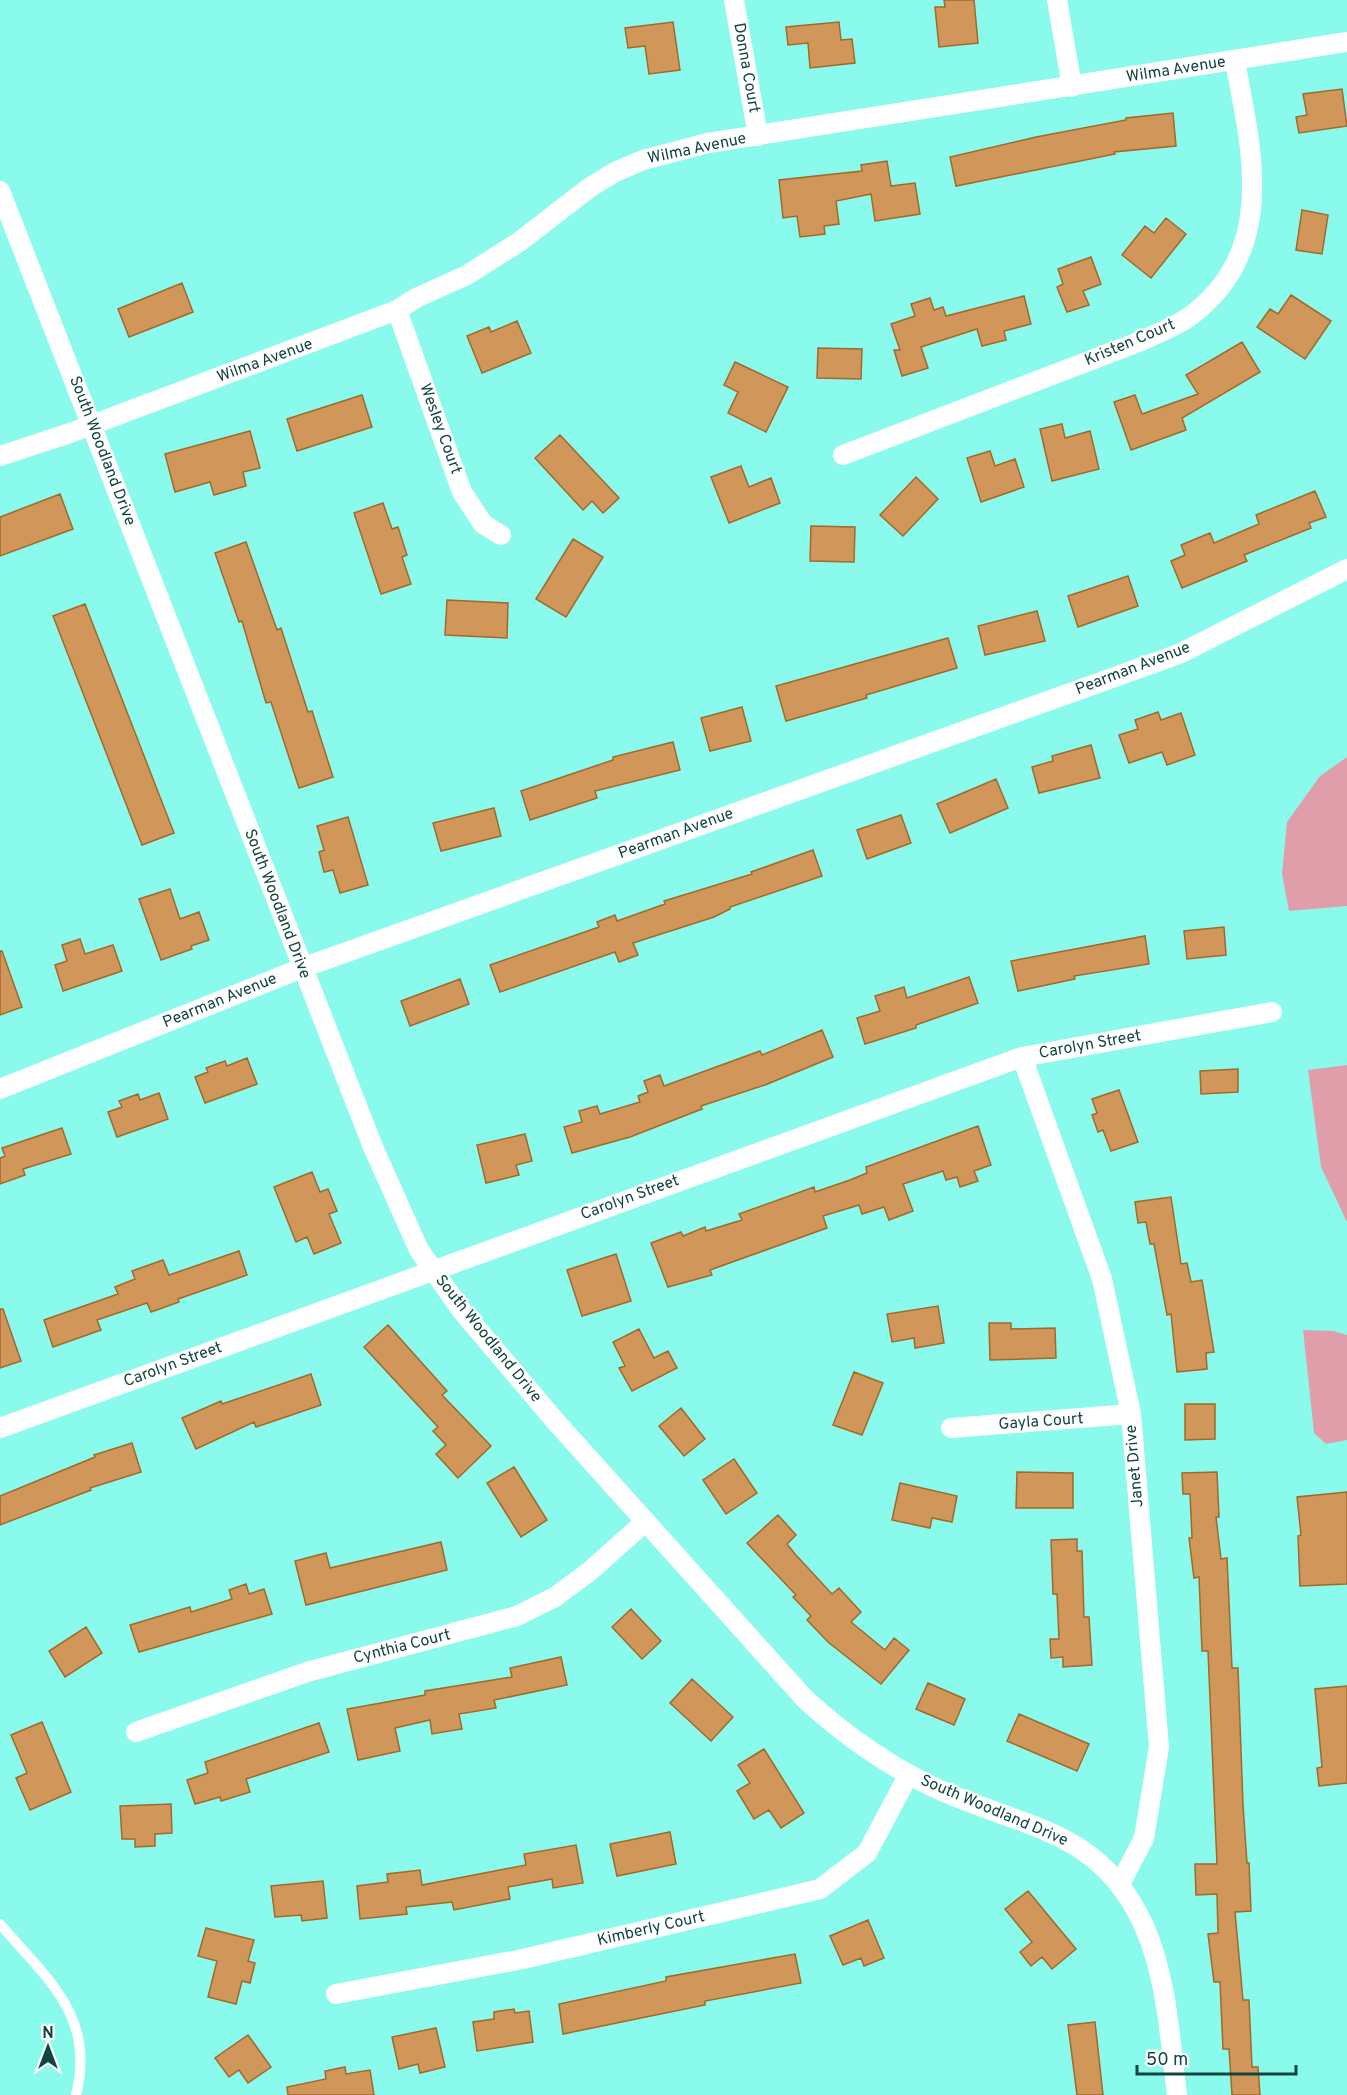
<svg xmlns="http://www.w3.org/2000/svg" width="1347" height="2095" font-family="Overpass,sans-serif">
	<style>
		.green { fill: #e09eab }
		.building { fill: #d19659; stroke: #a1692a; stroke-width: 1.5 }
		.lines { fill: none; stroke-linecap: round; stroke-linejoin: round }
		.lane { stroke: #fff; stroke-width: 10 }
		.street { stroke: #fff; stroke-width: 20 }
		.labels { text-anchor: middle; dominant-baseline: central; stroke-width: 4.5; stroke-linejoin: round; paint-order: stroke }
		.street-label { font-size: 16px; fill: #134540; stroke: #fff }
	</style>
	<rect width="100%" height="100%" fill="#8afaed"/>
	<path class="green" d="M1347 757V906L1289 911 1282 874 1287 822 1320 776Z
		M1347 1065V1222L1321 1167 1308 1070Z
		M1303 1330 1334 1331 1347 1335V1440L1326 1444 1314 1433Z"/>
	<path class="building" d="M944 0H974L978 43 939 47 935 7H945Z
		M673 22 680 70 649 74 645 46 628 48 625 28Z
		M839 22 841 40 852 39 855 63 810 68 808 43 788 45 786 27Z
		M1342 89 1347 126 1299 133 1296 117 1307 115 1303 94Z
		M1173 113 1176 146 1114 152 1115 154 956 186 950 157 1036 137 1126 120V118Z
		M887 161 891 186 915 183 920 214 875 221 871 194 836 201 839 224 824 226 825 234 800 237 797 216 783 218 779 180 862 171 861 165Z
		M1302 210 1328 215 1322 254 1296 250Z
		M1166 218 1186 234 1151 278 1122 255 1145 226 1154 233Z
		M1091 257 1101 284 1083 291 1089 305 1067 312 1057 287 1063 284 1058 269Z
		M182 283 193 312 129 337 118 309Z
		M1291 295 1331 321 1305 359 1257 327 1270 309 1278 314Z
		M1024 296 1031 324 1004 331 1006 340 982 346 977 329 921 347 928 368 902 376 894 350H900L891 324 915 316 911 304 930 298 934 310 943 307 946 316Z
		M517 321 531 353 482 373 467 336 489 327 491 332Z
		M1242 342 1260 372 1182 418 1186 430 1131 450 1114 402 1135 395 1142 414 1198 394 1186 375Z
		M818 348 862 349 861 379 817 378Z
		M735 362 788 387 766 432 728 413 738 392 724 385Z
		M362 395 372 427 297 451 287 419Z
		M1062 424 1065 438 1090 431 1099 469 1052 481 1040 429Z
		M250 431 260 468 243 472 246 486 214 495 210 482 175 492 165 454Z
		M560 435 619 498 603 513 592 501 583 510 535 458Z
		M990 451 995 466 1015 459 1024 487 981 502 967 458Z
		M741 466 749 487 771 478 780 503 729 523 711 477Z
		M916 477 938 499 903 536 880 515Z
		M1315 491 1326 517 1309 523 1311 528 1244 555 1247 561 1182 588 1171 561 1185 555 1181 545 1210 533 1214 543 1259 524 1256 515Z
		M60 494 73 529 0 556V517Z
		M383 503 392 529 398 527 407 555 402 557 411 584 381 594 354 513Z
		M811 526 855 527 854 562 810 561Z
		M573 539 603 557 566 617 536 599Z
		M246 542 277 630 281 628 308 712 312 711 333 777 299 788 271 702 266 703 242 621 239 622 215 553Z
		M1128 576 1138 606 1078 627 1068 596Z
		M447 600 508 603 507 638 445 635Z
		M85 604 174 833 142 845 53 616Z
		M1037 611 1045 641 985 655 978 626Z
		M948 638 957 668 866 695 867 698 786 721 776 686Z
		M742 707 751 741 710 751 701 718Z
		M1158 712 1161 720 1181 713 1195 755 1167 765 1162 752 1129 763 1119 735 1138 729 1135 720Z
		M673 742 680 770 595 791 597 798 530 820 521 791 613 760V757Z
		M1091 745 1100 778 1039 793 1032 767 1053 761 1052 756Z
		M996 779 1008 808 950 833 937 804Z
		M494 808 501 836 441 851 433 823Z
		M901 815 911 843 867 859 857 830Z
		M348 817 368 885 340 893 333 870 324 872 319 852 324 850 317 826Z
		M813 850 822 876 730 907V909L714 917 633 943 638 955 619 962 615 952 500 992 490 965 599 927 597 922 615 915 617 921 665 904 664 901 752 874 751 872Z
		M170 889 180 919 199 912 209 940 191 946 192 949 161 960 139 899Z
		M1224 927 1226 955 1187 959 1184 931Z
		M1145 936 1149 964 1074 976 1075 979 1018 991 1011 961Z
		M80 939 85 954 113 945 122 971 63 991 55 965 67 961 62 945Z
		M0 951H2L22 1007 0 1015Z
		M969 977 978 1003 916 1025V1028L865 1044 857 1018 880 1011 875 996 904 987 907 998Z
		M460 979 469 1004 410 1026 401 1001Z
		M822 1030 833 1057 765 1085 701 1106 702 1109 630 1137 572 1153 564 1127 582 1122 579 1111 597 1106 600 1114 640 1102 638 1096 648 1092 644 1081 660 1075 664 1086 760 1051 762 1055Z
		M247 1058 257 1084 205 1103 195 1077 208 1072 206 1068 225 1061 227 1066Z
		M1238 1069V1092L1201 1094 1200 1071Z
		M1119 1090 1138 1142 1111 1151 1103 1130 1098 1132 1092 1115 1097 1113 1092 1099Z
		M159 1093 168 1119 117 1137 108 1112 122 1107 119 1101 138 1094 140 1100Z
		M978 1126 991 1165 974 1171 978 1181 960 1187 957 1177 946 1180 943 1171 903 1184 913 1211 889 1220 884 1207 862 1214 859 1205 823 1216 827 1228 710 1270 712 1275 668 1287 651 1243 681 1232 683 1236 705 1227 706 1231 742 1220 739 1214 814 1187 815 1192 850 1180 867 1173 866 1167Z
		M62 1128 71 1154 23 1169 25 1175 0 1184V1158L5 1156 2 1148Z
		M525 1134 532 1161 516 1165 519 1175 486 1183 477 1145Z
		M312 1172 320 1192 328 1189 337 1211 329 1214 341 1243 314 1254 307 1237 296 1242 274 1187Z
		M1171 1197 1181 1264 1187 1263 1191 1282 1202 1280 1214 1352 1206 1353 1207 1369 1177 1372 1171 1314 1167 1315 1154 1244H1150L1146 1222 1138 1223 1135 1202Z
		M239 1251 247 1275 178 1299 179 1302 151 1312 147 1303 97 1320 101 1330 53 1347 44 1320 118 1294 115 1287 135 1279 132 1271 163 1260 169 1275Z
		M616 1254 631 1301 582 1316 567 1270Z
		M938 1306 944 1343 915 1348 914 1338 892 1342 887 1314Z
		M0 1309H3L21 1361 0 1368Z
		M989 1323H1011V1329L1055 1328 1056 1358 990 1360Z
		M388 1325 447 1391 442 1395 491 1446 458 1478 436 1454 446 1445 433 1431 438 1427 364 1347Z
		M639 1329 654 1358 668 1351 677 1368 632 1391 619 1368 625 1366 613 1342Z
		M854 1372 883 1383 862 1435 833 1425Z
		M311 1374 321 1405 256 1427 254 1422 196 1449 182 1418 221 1401 222 1404Z
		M1185 1404H1215V1439L1185 1440Z
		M681 1408 705 1439 684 1456 659 1426Z
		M132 1443 141 1472 90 1488 91 1490 0 1525V1496L95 1457 94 1455Z
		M734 1459 757 1493 726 1514 703 1480Z
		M514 1467 547 1520 521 1537 487 1483Z
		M1017 1472 1073 1473V1508H1016Z
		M1217 1472 1219 1517H1216L1221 1559 1227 1558 1232 1668H1238L1243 1805 1247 1863H1249L1251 1911 1235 1912 1243 2000H1249L1252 2067H1258L1260 2095H1232L1229 2049H1223L1220 1982H1214L1208 1934 1218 1933 1217 1894 1196 1895 1195 1864H1217L1208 1651H1202L1199 1577 1194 1578 1189 1538H1192L1190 1494H1183L1182 1473Z
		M900 1483 957 1496 952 1522 932 1518 930 1528 892 1520Z
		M1347 1492V1584L1300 1586 1298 1536 1301 1535 1297 1497Z
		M778 1515 796 1535 787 1544 795 1554 832 1594 839 1588 861 1612 851 1622 885 1650 894 1638 909 1650 881 1684 828 1642 807 1620 811 1616 793 1597 796 1595 747 1543Z
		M1077 1539V1551H1082L1084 1617H1089L1092 1665 1063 1667V1657L1051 1658 1050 1639H1059L1057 1594H1053L1051 1540Z
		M441 1542 447 1570 306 1605 295 1561 326 1553 330 1568Z
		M246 1584 249 1594 264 1589 272 1614 139 1652 130 1625 190 1607 191 1612 232 1599 229 1590Z
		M631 1609 661 1641 642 1659 612 1627Z
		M86 1627 102 1653 65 1677 49 1651Z
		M561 1657 567 1685 494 1700 496 1708 459 1714 462 1729 432 1734 430 1720 395 1728 400 1751 358 1760 347 1709 425 1695V1691L512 1677 510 1668Z
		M692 1679 733 1717 711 1741 670 1703Z
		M928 1683 965 1699 954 1725 916 1709Z
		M1347 1686V1783L1319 1786 1317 1768 1322 1767 1315 1689Z
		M1019 1714 1089 1744 1077 1771 1007 1741Z
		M42 1722 71 1792 30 1810 16 1778 27 1773 11 1735Z
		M319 1723 329 1752 246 1779 250 1792 221 1801 220 1797 195 1804 187 1780 208 1773 205 1762Z
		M764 1749 804 1813 781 1828 769 1810 754 1819 737 1791 750 1783 738 1765Z
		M171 1804 172 1833 155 1834V1846L135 1847V1839H122L120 1806Z
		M670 1832 676 1864 617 1876 610 1844Z
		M576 1845 583 1883 553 1888 552 1879 508 1887 510 1899 454 1910 452 1902 406 1907 407 1914 360 1919 357 1886 388 1882 387 1874 420 1870 422 1885 526 1865 524 1854Z
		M323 1881 327 1918 302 1921 301 1915 275 1917 271 1886Z
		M1028 1891 1076 1949 1052 1969 1042 1957 1031 1966 1020 1952 1032 1942 1005 1909Z
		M868 1920 884 1958 864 1966 861 1958 843 1965 830 1936Z
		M206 1928 254 1940 248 1961 255 1963 250 1983 242 1981 236 2004 208 1997 217 1961 198 1956Z
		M795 1954 801 1983 705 2001V2005L563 2034 559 2004 666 1981V1977Z
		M514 2009 515 2013 529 2011 533 2042 477 2051 473 2022 494 2019V2012Z
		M1095 2022 1103 2095H1077L1068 2025Z
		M436 2028 445 2067 420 2073 418 2064 399 2069 392 2037Z
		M248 2035 271 2067 248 2083 239 2070 229 2077 215 2058Z
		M345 2067 346 2074 370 2070 374 2095H288L287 2087 326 2079 325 2071Z"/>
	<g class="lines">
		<path class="lane" d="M0 1924C47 1979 96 2016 76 2095"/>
		<path class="street" d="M734 0 758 136
			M1057 0 1072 87
			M0 191 373 1147 419 1250 462 1311 557 1423 805 1699C850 1740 899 1774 956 1797 1038 1830 1103 1836 1144 1926 1167 1977 1170 2040 1177 2095
			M397 310 462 492 483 524 501 535
			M843 455 1136 343C1154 335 1173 328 1189 317 1278 252 1252 152 1235 61
			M0 456 73 432 397 310 416 298 467 275 519 242 589 188 615 172 643 160 708 143 1347 42
			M1022 1057 1102 1279 1131 1414 1159 1747 1144 1838 1120 1884
			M0 1089 302 968 1179 654 1347 569
			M0 1428 1022 1057 1272 1012
			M951 1428 1131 1414
			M136 1732 307 1672 517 1616 555 1597 590 1571 645 1522
			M336 1994 523 1959 820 1889 867 1853 909 1774"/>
	</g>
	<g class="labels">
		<g class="street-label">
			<text transform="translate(746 68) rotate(80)">Donna Court</text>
			<text transform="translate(1176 70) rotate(-9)">Wilma Avenue</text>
			<text transform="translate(697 149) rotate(-12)">Wilma Avenue</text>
			<text transform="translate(1130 343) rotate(-23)">Kristen Court</text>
			<text transform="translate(265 361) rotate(-20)">Wilma Avenue</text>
			<text transform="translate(440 429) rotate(70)">Wesley Court</text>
			<text transform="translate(102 451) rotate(69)">South Woodland Drive</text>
			<text transform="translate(1133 669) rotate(-21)">Pearman Avenue</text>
			<text transform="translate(676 834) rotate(-20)">Pearman Avenue</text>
			<text transform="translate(277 904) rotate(69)">South Woodland Drive</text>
			<text transform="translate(220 1001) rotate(-22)">Pearman Avenue</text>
			<text transform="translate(1090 1045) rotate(-10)">Carolyn Street</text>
			<text transform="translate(630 1198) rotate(-20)">Carolyn Street</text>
			<text transform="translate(488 1339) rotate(51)">South Woodland Drive</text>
			<text transform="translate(173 1365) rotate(-20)">Carolyn Street</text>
			<text transform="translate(1041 1422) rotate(-4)">Gayla Court</text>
			<text transform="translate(1135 1466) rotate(-95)">Janet Drive</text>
			<text transform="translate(402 1647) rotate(-14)">Cynthia Court</text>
			<text transform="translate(994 1811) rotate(23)">South Woodland Drive</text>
			<text transform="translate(651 1929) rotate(-13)">Kimberly Court</text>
		</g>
	</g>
	<g transform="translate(48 2047)" stroke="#ffffff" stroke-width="4.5" paint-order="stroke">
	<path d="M0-4.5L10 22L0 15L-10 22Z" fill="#134540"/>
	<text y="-9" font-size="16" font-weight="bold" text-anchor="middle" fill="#134540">N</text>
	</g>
	<path d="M1137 2065v9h159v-9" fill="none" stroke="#134540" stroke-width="3"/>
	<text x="1146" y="2065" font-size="18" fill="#134540" stroke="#ffffff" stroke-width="4.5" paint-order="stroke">50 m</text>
</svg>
